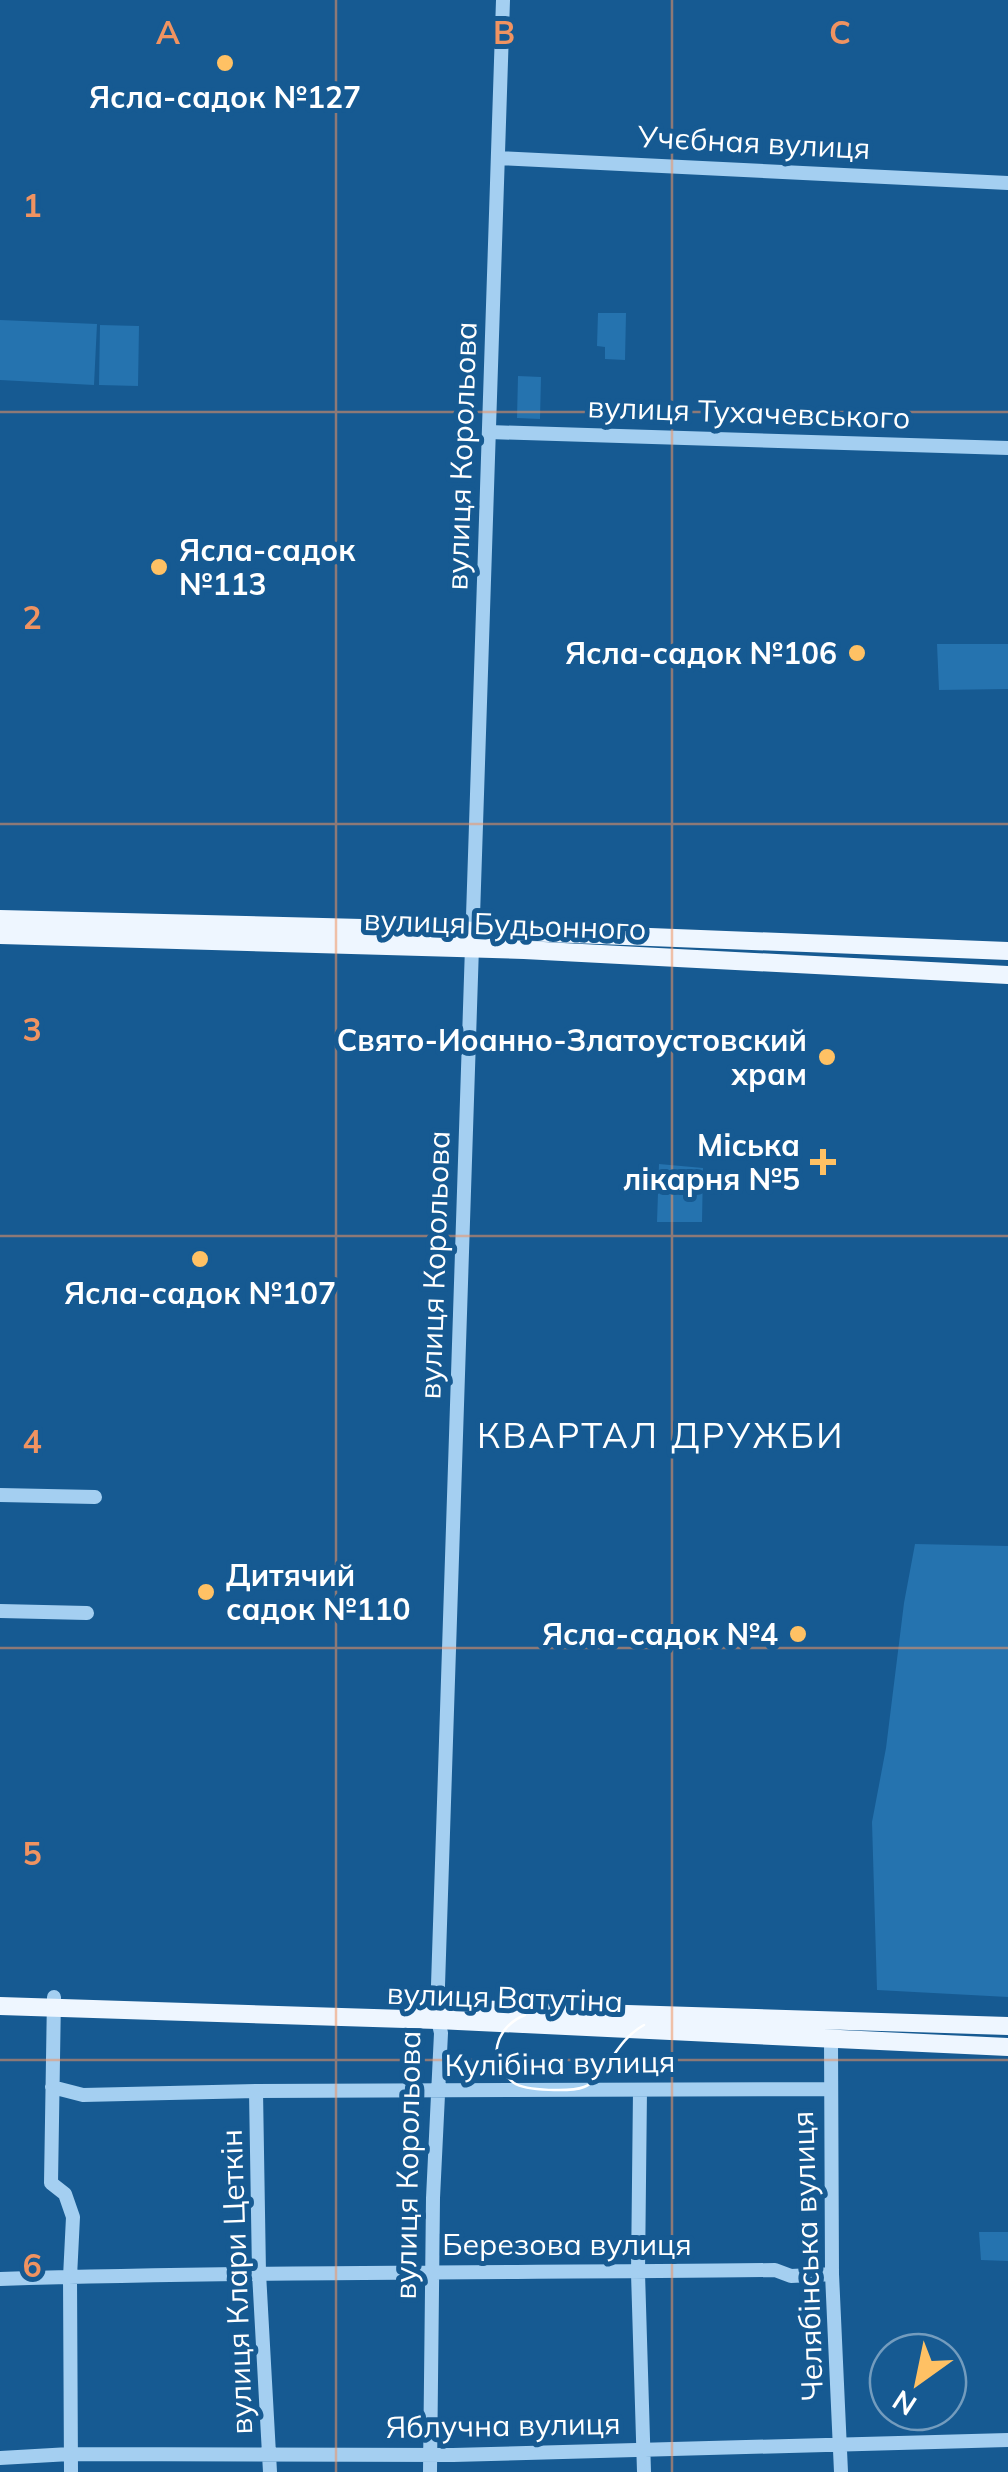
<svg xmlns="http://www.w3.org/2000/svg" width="1008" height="2472" font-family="Mulish,sans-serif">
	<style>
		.green { fill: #2573af }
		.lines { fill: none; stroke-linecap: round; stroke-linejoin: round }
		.minor { stroke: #a4cff1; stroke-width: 14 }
		.major { stroke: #eef6ff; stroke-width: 18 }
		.tram { stroke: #fff; stroke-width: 2.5 }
		.grid { fill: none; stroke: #f09361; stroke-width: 2.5; stroke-opacity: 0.55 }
		.poi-dot { fill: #ffc164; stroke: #165a92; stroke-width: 4 }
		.labels { text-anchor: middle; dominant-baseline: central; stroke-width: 10; stroke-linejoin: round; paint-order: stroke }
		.poi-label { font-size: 30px; font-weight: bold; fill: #fff; stroke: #165a92; text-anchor: end }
		.street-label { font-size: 30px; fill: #fff; stroke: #165a92 }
		.quarter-label { font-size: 35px; letter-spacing: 2.5px; fill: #fff; stroke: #165a92 }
		.grid-label { font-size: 32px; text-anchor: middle; font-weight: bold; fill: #f09361; stroke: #165a92; stroke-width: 10; stroke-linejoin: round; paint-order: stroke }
	</style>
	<rect width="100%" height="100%" fill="#165a92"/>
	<path class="green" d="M598 313H626L625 360 605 359V347L597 346Z
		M0 320 97 324 94 385 0 380Z
		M100 325 139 326 138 386 99 385Z
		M518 376 541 377 540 419 517 418Z
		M1008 644V689L939 690 937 644Z
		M659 1164 703 1168 702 1222H657Z
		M915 1544 1008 1546V1997L877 1990 872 1822 886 1748 904 1603Z
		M979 2232H1008V2261L981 2260Z"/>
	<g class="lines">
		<path class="minor" d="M498 158 1008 183
			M489 432 1008 448
			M0 1495 95 1497
			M0 1611 87 1613
			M54 1997 51 2183 65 2194 73 2217 70 2277 71 2472
			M831 2039 832 2274 841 2472
			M52 2087 83 2095 256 2091 830 2089
			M640 2090 638 2273 644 2472
			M256 2091 259 2273 270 2472
			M0 2279C258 2271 517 2273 775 2270L791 2276 832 2274
			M0 2458 70 2454 453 2455 1008 2440
			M430 2472 433 2198 441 2033 437 2016 503 0"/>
		<path class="major" d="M0 919 524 932 1008 951
			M0 935 524 950 1008 975
			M0 2006 437 2020 1008 2047
			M409 2007 1008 2026"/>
		<path class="tram" d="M525 2015C495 2027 485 2061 514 2083 526 2091 571 2092 584 2087 605 2080 615 2040 644 2025"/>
	</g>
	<path class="grid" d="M336 0V2472M672 0V2472M0 412H1008M0 824H1008M0 1236H1008M0 1648H1008M0 2060H1008"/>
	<g class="poi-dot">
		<circle cx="225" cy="63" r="10"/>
		<circle cx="159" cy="567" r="10"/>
		<circle cx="857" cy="653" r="10"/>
		<circle cx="827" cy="1057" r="10"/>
		<path d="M818 1147h10v10h10v10h-10v10h-10v-10h-10v-10h10z"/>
		<circle cx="200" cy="1259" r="10"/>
		<circle cx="206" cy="1592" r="10"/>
		<circle cx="798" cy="1634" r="10"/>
	</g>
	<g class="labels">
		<g class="poi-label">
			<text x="225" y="97" text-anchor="middle">Ясла-садок №127</text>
			<text x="179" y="550" text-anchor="start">Ясла-садок<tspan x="179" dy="34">№113</tspan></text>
			<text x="837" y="653">Ясла-садок №106</text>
			<text x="807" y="1040">Свято-Иоанно-Златоустовский<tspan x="807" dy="34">храм</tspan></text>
			<text x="800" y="1145">Міська<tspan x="800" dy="34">лікарня №5</tspan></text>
			<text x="200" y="1293" text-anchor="middle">Ясла-садок №107</text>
			<text x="226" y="1575" text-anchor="start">Дитячий<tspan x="226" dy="34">садок №110</tspan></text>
			<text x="778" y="1634">Ясла-садок №4</text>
		</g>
		<g class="street-label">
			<text transform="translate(754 142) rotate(3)">Учєбная вулиця</text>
			<text transform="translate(749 412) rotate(2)">вулиця Тухачевського</text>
			<text transform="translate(461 456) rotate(-88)">вулиця Корольова</text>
			<text transform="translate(505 924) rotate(2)">вулиця Будьонного</text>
			<text transform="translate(434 1265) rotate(-88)">вулиця Корольова</text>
			<text transform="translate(505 1997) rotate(2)">вулиця Ватутіна</text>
			<text transform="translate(560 2063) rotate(-1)">Кулібіна вулиця</text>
			<text transform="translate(407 2165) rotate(-89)">вулиця Корольова</text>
			<text x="567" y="2244">Березова вулиця</text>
			<text transform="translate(807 2256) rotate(-92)">Челябінська вулиця</text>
			<text transform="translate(236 2282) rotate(-92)">вулиця Клари Цеткін</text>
			<text transform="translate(503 2425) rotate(-1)">Яблучна вулиця</text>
		</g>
		<g class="quarter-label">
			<text x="661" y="1435">КВАРТАЛ ДРУЖБИ</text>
		</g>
	</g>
	<g class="grid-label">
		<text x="168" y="44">A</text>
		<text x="504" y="44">B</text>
		<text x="840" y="44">C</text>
		<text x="32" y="217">1</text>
		<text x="32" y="629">2</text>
		<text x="32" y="1041">3</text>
		<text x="32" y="1453">4</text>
		<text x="32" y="1865">5</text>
		<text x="32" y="2277">6</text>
	</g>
	<g transform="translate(918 2382) rotate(213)"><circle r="48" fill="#165a92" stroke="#739cbe" stroke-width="2.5"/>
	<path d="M0-8L18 38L0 25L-18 38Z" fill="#ffc164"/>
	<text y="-15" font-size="28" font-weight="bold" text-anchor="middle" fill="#ffffff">N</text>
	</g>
</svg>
